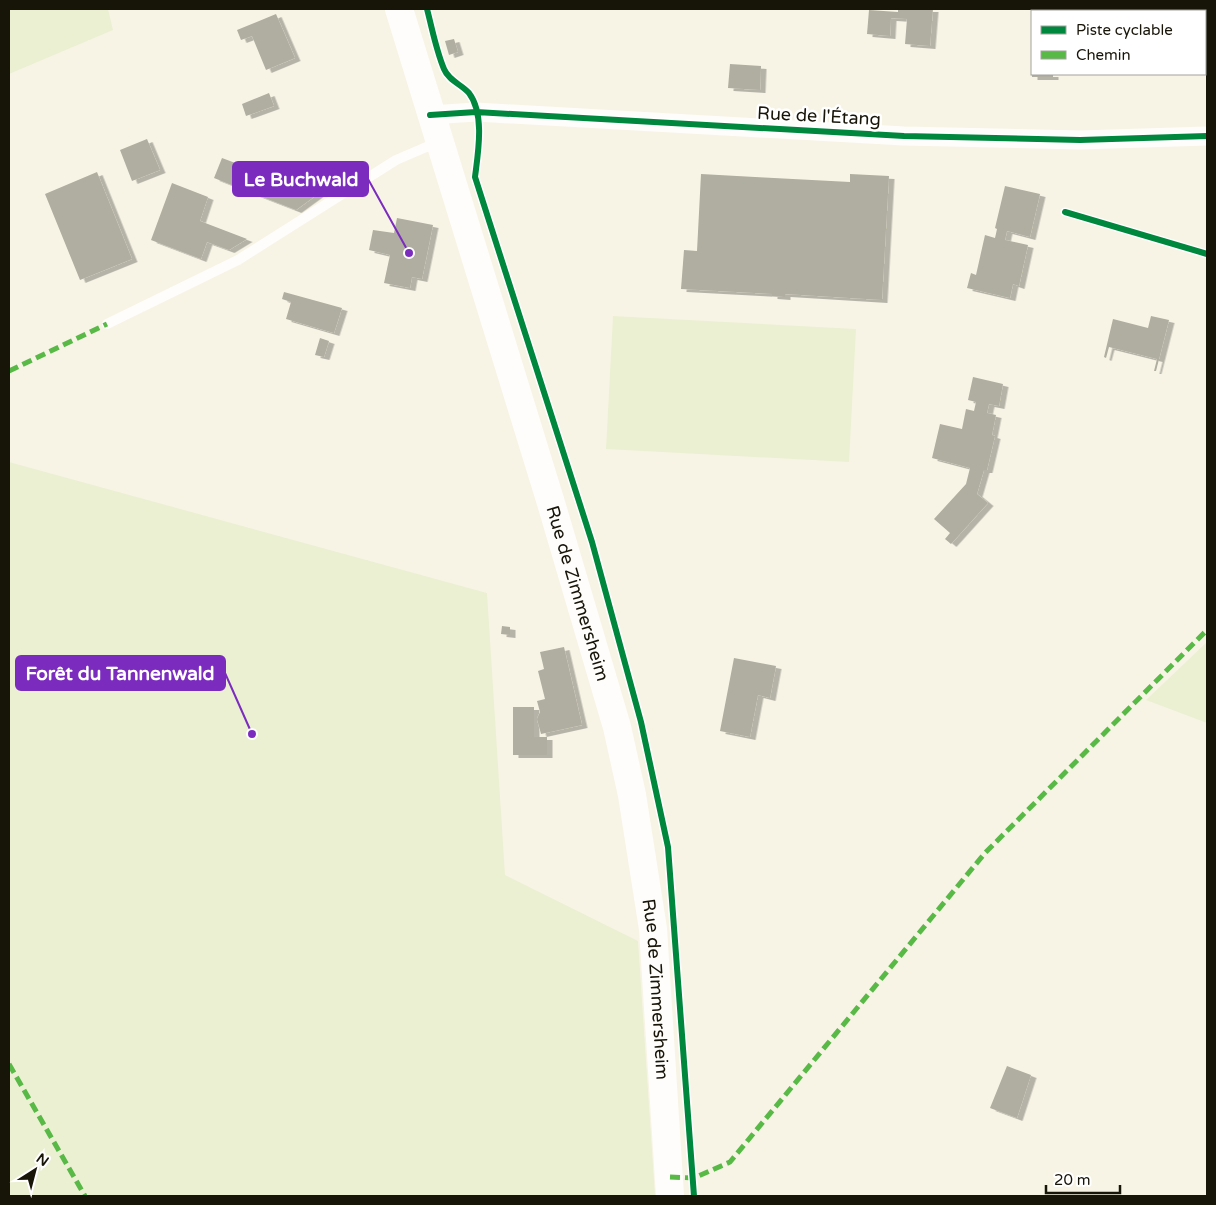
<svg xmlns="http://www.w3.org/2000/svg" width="1216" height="1205" font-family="'Varela Round',sans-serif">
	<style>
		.green { fill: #ebf0d2 }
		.building { fill: #b0aea1; filter: url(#shadow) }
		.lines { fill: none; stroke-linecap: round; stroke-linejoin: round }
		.service { stroke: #fefdfb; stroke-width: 10 }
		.minor { stroke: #fefdfb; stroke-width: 19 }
		.secondary { stroke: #fefdfb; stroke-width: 28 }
		.quiet { stroke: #58b947; stroke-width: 5; stroke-dasharray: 10 5; stroke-linecap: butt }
		.cycleway-casing { stroke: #fff; stroke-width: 9 }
		.cycleway { stroke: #00873e; stroke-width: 6 }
		.labels { text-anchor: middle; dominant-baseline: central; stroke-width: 5; stroke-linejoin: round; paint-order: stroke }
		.street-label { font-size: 18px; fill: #171408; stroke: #fff }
		.leader { fill: none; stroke: #7b2cbf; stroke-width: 2 }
		.callout-dot { fill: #7b2cbf; stroke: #fff; stroke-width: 2 }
		.callout { fill: #7b2cbf; stroke: #7b2cbf; stroke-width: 2 }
		.callout-label { font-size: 19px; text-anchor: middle; font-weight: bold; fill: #fff }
	</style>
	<defs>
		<filter id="shadow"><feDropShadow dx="5.5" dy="3" stdDeviation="0" flood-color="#0004"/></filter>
	</defs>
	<rect width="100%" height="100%" fill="#f7f4e5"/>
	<path class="green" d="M9 9H108L113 30 9 74Z
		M613 316 856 329 849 462 606 449Z
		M9 462 487 593 505 875 638 941 655 1196H9Z
		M1207 642V723L1146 700Z"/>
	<path class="building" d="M898 9H933L930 46 905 44 907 19 891 18 890 36 867 34 869 10 898 12Z
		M276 14 295 58 266 70 252 36 241 40 237 30Z
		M454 39 458 52 449 55 445 41Z
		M730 64 761 66 760 90 728 88Z
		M1032 74H1053V77H1032Z
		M269 93 274 106 246 116 242 104Z
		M147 139 160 170 132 181 120 150Z
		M222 158 318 194 296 210 214 178Z
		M97 172 132 259 80 280 45 194Z
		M701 174 850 182V174L889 176 882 300 785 294V297L772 296V294L681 289 684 250 697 251Z
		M172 183 208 197 200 221 247 239 229 250 207 242 201 259 151 240Z
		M1005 186 1040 194 1030 237 1007 231 1005 240 1028 245 1019 286 1013 284 1010 298 967 288 971 273 976 275 985 235 995 238 997 229 995 228Z
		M397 218 433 225 422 279 412 277 410 288 384 283 390 255 369 250 373 230 394 233Z
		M284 292 342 308 334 333 286 319 291 302 282 299Z
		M1151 316 1169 320 1156 371H1154L1157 359 1109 347 1106 358 1104 357 1113 319 1148 328Z
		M320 338 329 341 324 357 315 355Z
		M973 377 1003 384 999 406 989 404 987 413 996 415 992 435 995 436 987 470H984L977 494 988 503 951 544 945 539 950 533 934 519 966 484 970 468 932 458 940 424 962 429 966 409 974 411 976 402 968 400Z
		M502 626 510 627V635L501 634Z
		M564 647 582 725 541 734 537 719 540 712 537 701 545 699 538 671 544 669 540 652Z
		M734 658 776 666 770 698 758 695 750 737 720 731Z
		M513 707H534V737H547V755H513Z
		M1007 1066 1031 1075 1017 1118 990 1108Z"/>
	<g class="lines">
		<path class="service" d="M107 324 238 260 396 160 438 142"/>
		<path class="minor" d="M430 115 476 112 904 136 1080 140 1207 136"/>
		<path class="secondary" id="s1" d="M399 9 551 503 617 727 632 795 653 929 670 1196"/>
		<path class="quiet" d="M9 371 107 324
			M9 1064 85 1196
			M670 1177 694 1178 730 1162 985 853 1207 630"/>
		<defs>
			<path id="cycleway" d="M427 9C432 28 436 50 444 69 449 81 461 84 469 93 485 114 478 153 475 177L592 542 641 722 668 847 694 1196
				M430 115 476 112 904 136 1080 140 1207 136
				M1065 212 1207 254"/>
		</defs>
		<use href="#cycleway" class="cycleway-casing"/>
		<use href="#cycleway" class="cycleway"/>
	</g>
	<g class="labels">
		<g class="street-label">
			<text transform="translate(819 116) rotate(3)">Rue de l'Étang</text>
			<text stroke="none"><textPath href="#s1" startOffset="611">Rue de Zimmersheim</textPath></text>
			<text stroke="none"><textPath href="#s1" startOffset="1016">Rue de Zimmersheim</textPath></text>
		</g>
	</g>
	<path class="leader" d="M409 253L368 179M252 734L225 673"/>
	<g class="callout-dot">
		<circle cx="409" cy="253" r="5"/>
		<circle cx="252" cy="734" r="5"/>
	</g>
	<g class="callout">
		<rect x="233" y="162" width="135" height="34" rx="5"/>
		<rect x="16" y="656" width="209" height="34" rx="5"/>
	</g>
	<g class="callout-label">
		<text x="301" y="186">Le Buchwald</text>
		<text x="120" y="680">Forêt du Tannenwald</text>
	</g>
	<rect width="1216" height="1205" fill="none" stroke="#171408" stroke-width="20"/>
	<rect x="1031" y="10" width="175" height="65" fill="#ffffff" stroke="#a2a19c"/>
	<rect x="1041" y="26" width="25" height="8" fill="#00873e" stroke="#a2a19c"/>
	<text x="1076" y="35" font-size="15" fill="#171408">Piste cyclable</text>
	<rect x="1041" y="51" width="25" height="8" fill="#58b947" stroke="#a2a19c"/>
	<text x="1076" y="60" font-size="15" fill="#171408">Chemin</text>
	<g transform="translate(35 1170) rotate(36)" stroke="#ffffff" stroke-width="4" paint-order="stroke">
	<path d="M0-4L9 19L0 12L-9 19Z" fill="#171408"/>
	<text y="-8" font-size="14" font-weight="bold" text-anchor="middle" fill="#171408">N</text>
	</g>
	<path d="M1046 1185v8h74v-8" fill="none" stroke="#171408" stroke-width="2.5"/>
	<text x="1054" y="1185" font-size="15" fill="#171408" stroke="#ffffff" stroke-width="4" paint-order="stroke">20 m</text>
</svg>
